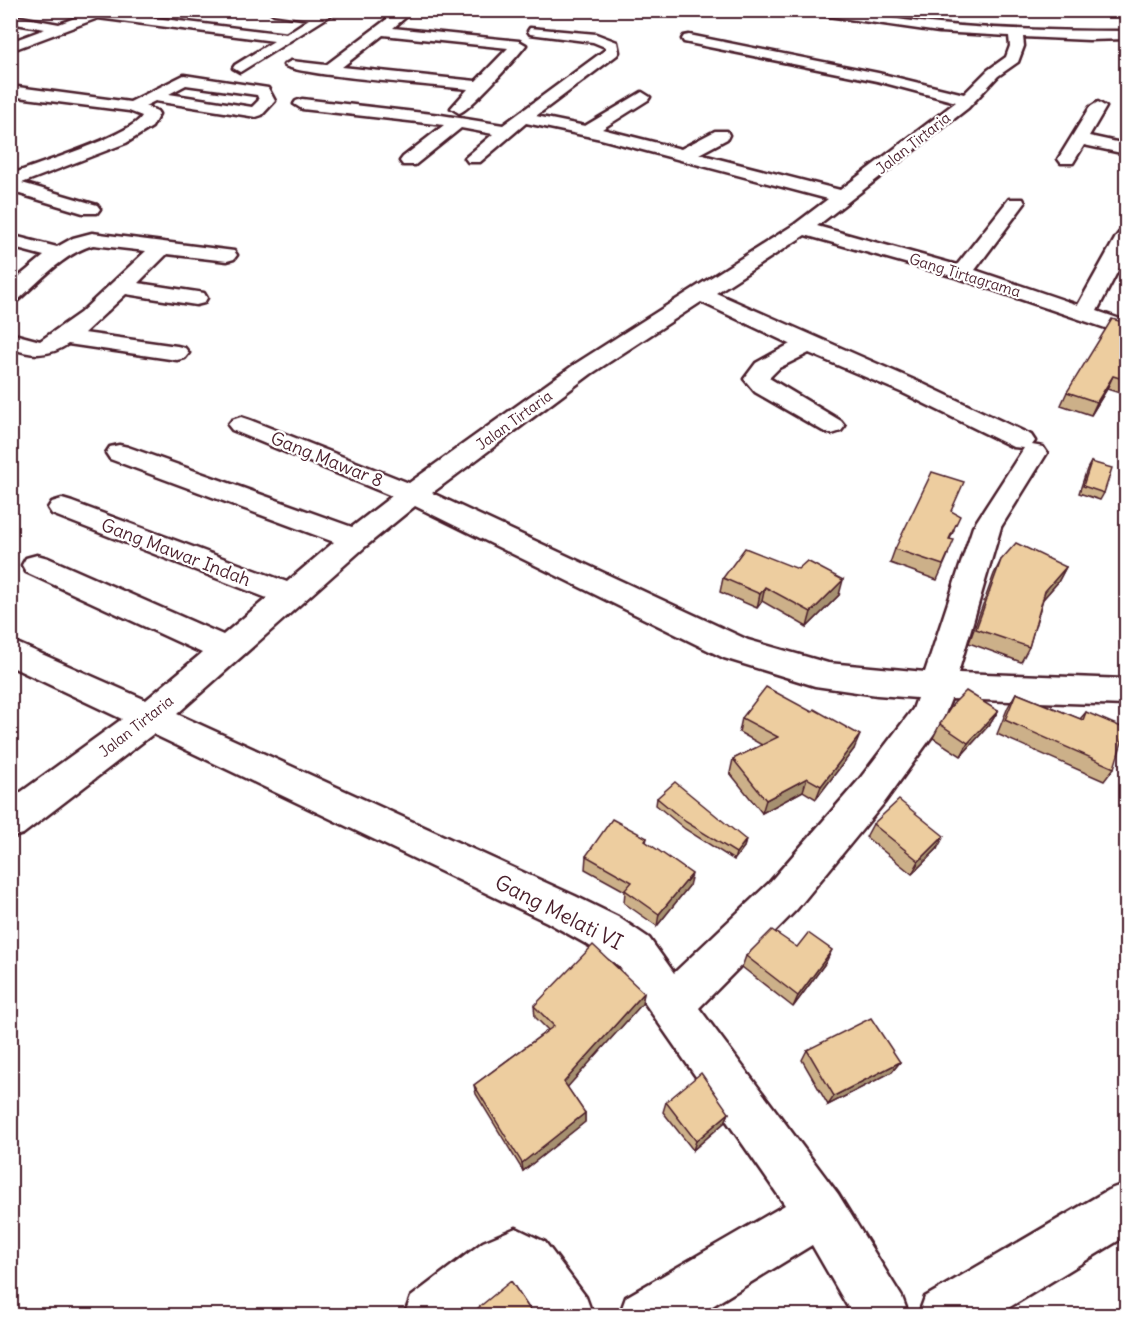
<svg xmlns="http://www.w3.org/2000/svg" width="1137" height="1326" font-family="Delius,sans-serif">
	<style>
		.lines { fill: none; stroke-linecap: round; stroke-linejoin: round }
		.minor-casing { stroke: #4a1f2b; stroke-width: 5 }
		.minor { fill: #fff; fill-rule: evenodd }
		.wall { fill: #ccb089; stroke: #4a1f2b; stroke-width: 1.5 }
		.shaded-wall { fill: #a6906f; stroke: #4a1f2b; stroke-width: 1.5 }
		.building { fill: #edcd9f; stroke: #4a1f2b; stroke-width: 1.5 }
		.labels { text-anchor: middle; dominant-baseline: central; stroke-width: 4.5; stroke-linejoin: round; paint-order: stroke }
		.far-street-label { font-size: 15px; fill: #4a1f2b; stroke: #fff }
		.street-label { font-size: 18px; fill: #4a1f2b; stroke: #fff }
		.near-street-label { font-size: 21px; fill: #4a1f2b; stroke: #fff }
	</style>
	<rect width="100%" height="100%" fill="#fff"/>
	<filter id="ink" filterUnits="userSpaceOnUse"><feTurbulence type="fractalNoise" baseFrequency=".0167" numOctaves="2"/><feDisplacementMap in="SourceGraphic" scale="12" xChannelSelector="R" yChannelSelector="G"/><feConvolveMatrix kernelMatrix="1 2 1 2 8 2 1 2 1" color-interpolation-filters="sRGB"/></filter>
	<g filter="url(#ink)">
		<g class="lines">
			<defs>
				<path id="minor" d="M96 10H115L114 13 286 34 309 19 274 14 268 10 336 12 240 72 233 68 235 65 274 41 98 18 10 51V42L45 29 10 23V15L59 24Z
					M399 10H414L393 28 519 41 526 45C516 58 470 110 459 113L451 108 468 89C443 86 293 75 284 65L291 61 326 65ZM383 35 508 48 476 81 342 67Z
					M808 10C854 10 894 20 939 24 1001 30 1064 31 1126 31V39L1089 40 1023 37 1024 46 1018 62 998 76 968 108 817 226 957 265 1009 199H1023L1025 203 975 270 1078 305 1116 237 1119 233 1126 231V255L1097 311 1126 321V335L955 277 805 235 716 293 921 383 1031 435 1035 441 1032 445 1043 447 1047 453 1001 527 958 673 1126 679V705L951 699 941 724 884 803 797 909 699 1008 838 1194 902 1297 909 1316H853L812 1245 696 1316H619L626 1297 785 1205 619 966 588 945 547 922 153 734 23 834 10 838V800L122 719 10 666V640L146 700 202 653 26 572 22 565 26 558 37 555 48 558 223 635 267 598 52 514 48 508 52 502 62 499 72 502 287 582 334 542 110 459 106 453 110 447 119 445 128 447 352 527 392 496 232 430 228 425 232 420 241 417 250 420 409 483 575 364 795 224 828 199 601 139 526 123 480 162H468L465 158 493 134 461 128 415 165H403L400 161 403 157 444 125 302 109 294 104 296 101 302 99 441 115 503 125 605 50V47L593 42 530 34 528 31 530 28 596 34 617 42 619 52 617 55 536 116 585 126 642 92 650 97 648 100 602 129 681 149 715 131H727L729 135 727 139 699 154 840 190 956 102 877 81 689 43 684 42 682 39 684 36 689 35 878 73 964 94 988 70 1006 57 1010 46 1009 36 939 32 814 14ZM701 302 790 344 756 363 744 379 755 392 823 431 832 434 841 431 845 426 841 421 769 378 779 368 809 353 903 393 1013 447 1024 448 973 527 925 672 828 663 748 640 432 493 591 374ZM415 506 724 658 815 686 877 695 917 698 913 709 858 781 769 883 674 973 649 938 618 917 575 896 177 714 366 546Z
					M184 75 268 88 275 101 262 115 256 117 155 101 145 106 157 111 159 114 152 127 126 143 22 183 97 205 100 209 97 213H83L10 191V175C34 165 132 135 142 116L129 111 10 96V86L130 102ZM186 85 257 95 259 100 252 107 169 94Z
					M1098 102 1106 107 1089 136 1126 144V154L1084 145 1073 163H1061L1058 159 1090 107Z
					M92 233 234 251 237 255 234 259 227 261 167 254 138 283 204 293 207 298 204 303 196 305 126 294 84 333 177 346 185 348 189 353 185 358 177 360 68 344C49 357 31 356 10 348V333L40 341 80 313 146 251 93 245C63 254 41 280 18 300L10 301V284L44 256 10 247V235L57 247 73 238Z
					M1126 1183V1236L995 1316H918L925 1297 1108 1190Z
					M516 1228 545 1242 586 1297 593 1316H535L513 1283 473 1316H404L411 1297 483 1242Z"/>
			</defs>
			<use href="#minor" class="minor-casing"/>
			<use href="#minor" class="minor"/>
		</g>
		<path class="wall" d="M1126 323V395L1107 389 1091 415 1061 405 1067 392Z
			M1091 462 1104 493 1100 500 1079 493 1087 469Z
			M951 511 954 530 950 539 948 555 937 580 890 563 895 549Z
			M1001 560 1066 567 1058 582 1043 599 1029 647 1021 662 969 643 994 574Z
			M723 578 839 595 807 627 762 601 757 608 720 592Z
			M1016 693 1080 719 1086 712 1114 768 1104 781 997 734 1008 707Z
			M998 711 990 724 961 756 933 738 940 724Z
			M742 718 854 749 816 799 803 791 762 813 730 773 733 759 762 745 739 732Z
			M657 798 746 840 744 847 734 860 685 829 656 805Z
			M873 824 937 849 912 874 866 837Z
			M647 838 646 842 689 886 657 926 624 903 625 891 585 869 586 856Z
			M797 947 826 962 793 1007 742 967 746 956Z
			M644 993 642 1004 567 1087 585 1113V1122L523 1171 476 1094 474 1085 548 1030 535 1017 534 1006Z
			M807 1050 900 1062 892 1072 828 1105 802 1060Z
			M666 1102 729 1113 725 1122 693 1150 663 1112Z"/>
		<path class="shaded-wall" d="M1113 376 1107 389 1091 415 1097 402Z
			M1066 567 1058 582 1037 606 1045 591Z
			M843 580 839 595 807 627 811 612Z
			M765 587 762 601 757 608 760 594Z
			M998 711 990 724 961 756 968 743Z
			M860 735 854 749 816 799 821 786Z
			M807 778 803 791 762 813 766 800Z
			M944 836 937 849 912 874 919 861Z
			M746 840 744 847 734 860 736 853Z
			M692 874 689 886 657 926 659 914Z
			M832 950 826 962 793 1007 798 996Z
			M644 993 642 1004 564 1091V1082Z
			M900 1062 892 1072 828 1105 834 1096Z
			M585 1113V1122L523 1171 522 1163Z
			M729 1113 725 1122 693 1150 696 1141Z"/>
		<path class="building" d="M1112 319 1126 323V380L1113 376 1097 402 1067 392Z
			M1091 462 1112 468 1104 493 1083 486Z
			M932 472 964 482 951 511 960 516 949 539 954 540 943 565 895 549Z
			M1016 543 1066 567 1045 591 1029 647 976 629 1001 560Z
			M745 548 798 569 807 561 843 580 811 612 765 587 760 594 723 578Z
			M766 687 812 712 814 709 860 735 821 786 807 778 766 800 733 759 778 737 742 718Z
			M966 691 998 711 968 743 940 724 953 704Z
			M1016 693 1083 720 1086 712 1126 729 1114 768 1005 720Z
			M675 782 746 840 736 853 686 822 657 798Z
			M899 800 944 836 919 861 873 824Z
			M612 819 647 838 645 841 692 874 659 914 625 890 632 882 586 856Z
			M772 930 797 947 808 933 832 950 798 996 746 956Z
			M593 945 644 993 564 1082 585 1113 522 1163 474 1085 554 1026 534 1006Z
			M871 1018 900 1062 834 1096 807 1050Z
			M701 1073 729 1113 696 1141 666 1102Z
			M511 1281 532 1313 553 1314 554 1316H471L478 1308Z"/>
	</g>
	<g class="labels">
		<g class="far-street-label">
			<text transform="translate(913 143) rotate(-38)">Jalan Tirtaria</text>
			<text transform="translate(965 275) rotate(17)">Gang Tirtagrama</text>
			<text transform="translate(514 420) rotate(-36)">Jalan Tirtaria</text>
			<text transform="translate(136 726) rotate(-38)">Jalan Tirtaria</text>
		</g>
		<g class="street-label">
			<text transform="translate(327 459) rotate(22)">Gang Mawar 8</text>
			<text transform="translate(176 552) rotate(21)">Gang Mawar Indah</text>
		</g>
		<g class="near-street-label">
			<text transform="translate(559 912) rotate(27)">Gang Melati VI</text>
		</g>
	</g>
	<rect width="1137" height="1326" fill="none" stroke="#fff" stroke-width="36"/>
	<rect x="18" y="18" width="1101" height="1290" fill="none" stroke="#4a1f2b" stroke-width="2" filter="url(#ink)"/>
</svg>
